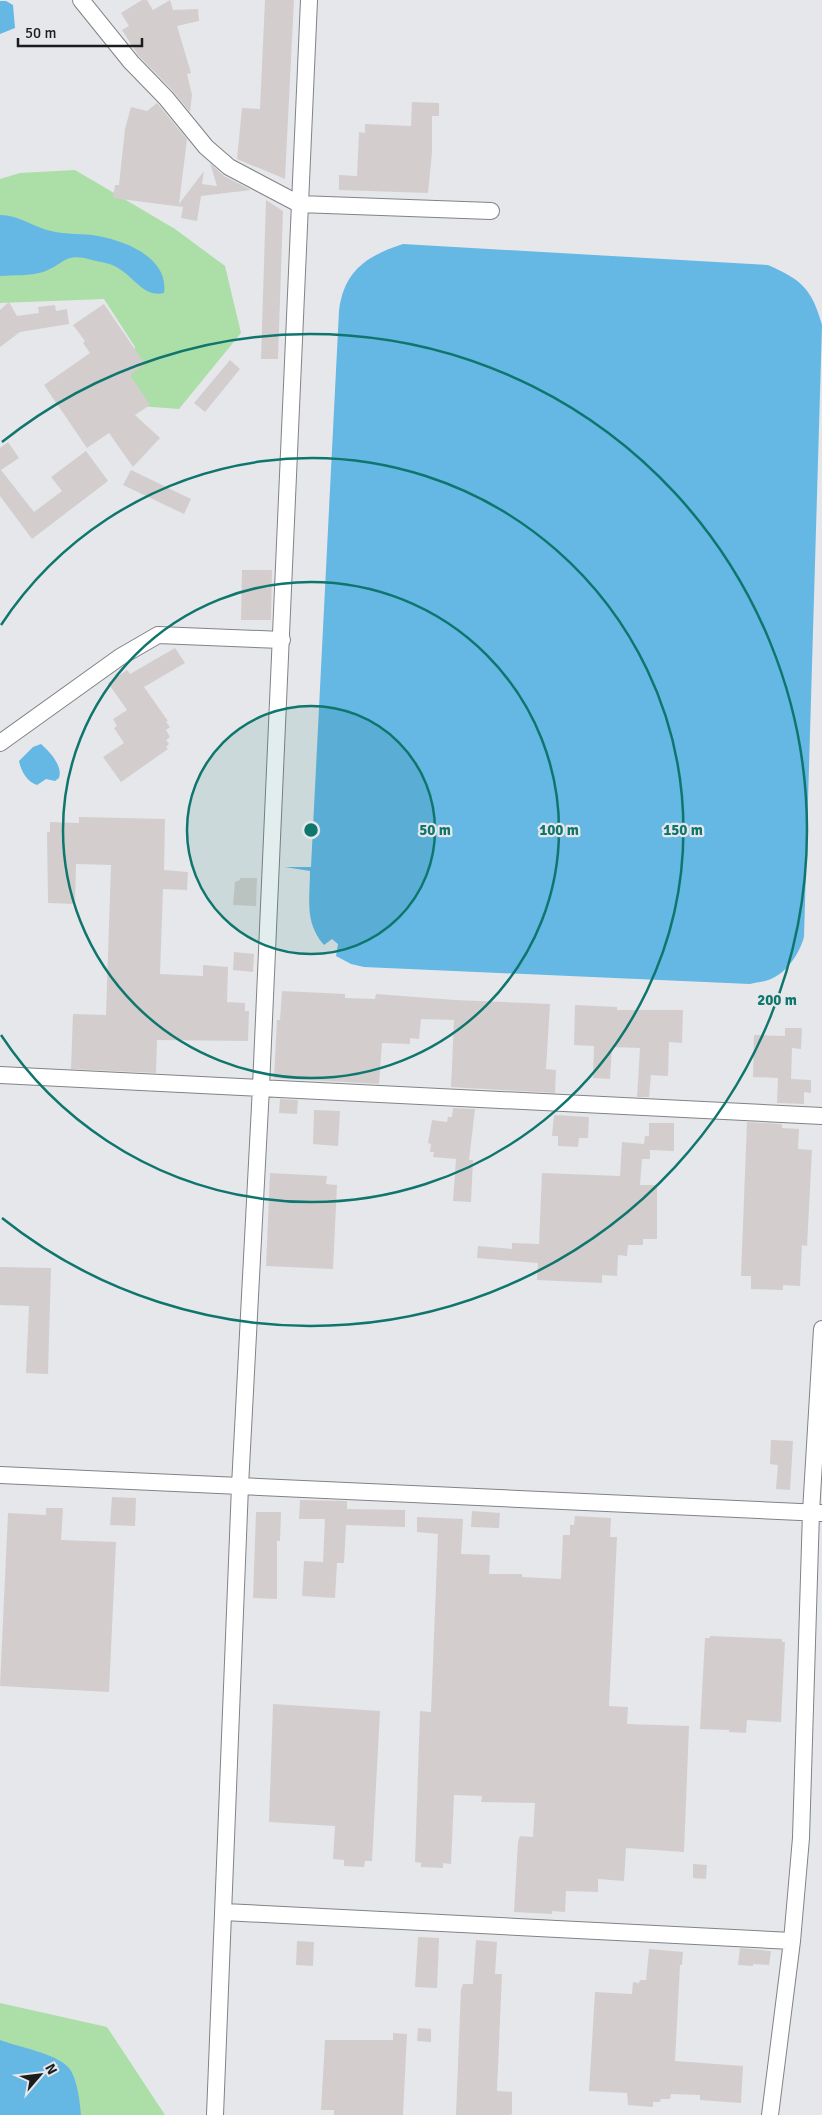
<svg xmlns="http://www.w3.org/2000/svg" width="822" height="2115" font-family="Signika,sans-serif">
	<style>
		.green { fill: #acdea8 }
		.water { fill: #65b7e4 }
		.building { fill: #d3cecd }
		.lines { fill: none; stroke-linecap: round; stroke-linejoin: round }
		.minor-casing { stroke: #808386; stroke-width: 18 }
		.minor { stroke: #fff; stroke-width: 16 }
		.ring { fill: none; stroke: #0f766e; stroke-width: 2.5 }
		.centre { fill: #0f766e; stroke: #e5e7eb; stroke-width: 2.5 }
		.ring-label { font-size: 15px; text-anchor: middle; font-weight: bold; fill: #0f766e; stroke: #e5e7eb; stroke-width: 4.5; stroke-linejoin: round; paint-order: stroke }
	</style>
	<rect width="100%" height="100%" fill="#e5e7eb"/>
	<path class="green" d="M75 170 175 229 225 266 241 333 179 409 126 405 135 347 104 299 0 303V179L20 173Z
		M0 2003 107 2027 165 2115H0Z"/>
	<path class="water" d="M0 1H6L13 5 15 28 0 34Z
		M0 215C19 215 33 227 51 231 66 235 83 233 98 236 126 241 169 258 164 293 144 298 133 276 118 268 111 263 100 262 92 260 63 252 66 264 43 272 30 276 13 275 0 276Z
		M403 244 768 265C802 280 812 289 822 325L804 937C800 952 788 971 773 978 766 982 757 982 750 984L364 967 351 964 336 956 338 944 332 939 324 945C304 922 310 899 310 871L285 867H311L339 311C344 271 366 256 403 244Z
		M41 744C50 752 63 766 59 778L55 781 46 779 37 785C27 782 21 771 19 761L33 747Z
		M0 2040C18 2047 55 2053 68 2067 77 2076 80 2102 81 2115H0Z"/>
	<path class="building" d="M142 0H147L153 10 170 0 173 10 198 9 199 21 177 26 191 73 187 74 192 95 190 112 173 91 138 55 122 30 129 26 121 13Z
		M265 0H294L285 179 237 159 242 108 260 109Z
		M412 102 439 103V116H432V152L428 193 339 190V175L357 176 359 132 365 133V124L411 126Z
		M157 103 187 139 179 204 204 171 202 184 217 186 210 163 224 176 251 190 201 196 197 221 181 218 183 207 113 198 115 185H119L125 129 131 107 147 111Z
		M266 200 283 211 278 359H261Z
		M9 302 17 316 39 313 38 307 55 305 56 311 67 309 69 324 20 332 0 347V310Z
		M104 304 145 364 130 375 150 405 135 415 160 438 133 467 109 433 87 448 44 385 90 353 83 343 85 341 73 325Z
		M230 360 240 369 205 412 194 403Z
		M8 442 19 458 1 470 34 512 62 491 51 477 86 451 108 481 32 539 0 496V448Z
		M131 470 191 499 184 514 123 485Z
		M242 570H272L271 620H241Z
		M175 648 185 663 144 687 168 721 166 722 170 727 166 730 170 737 166 740 169 744 166 747 168 749 121 782 103 757 124 743 114 728 117 726 113 719 127 710 108 683 127 670 130 674Z
		M79 817 165 819 164 870 188 872 187 890 163 889 160 974 203 976V965L228 967 227 1002 245 1003V1011H249L248 1041 157 1040 156 1073 71 1069 73 1014 106 1015 111 865 76 864 75 904 48 903 47 832H50V822L79 823Z
		M240 878H257L256 906 233 905 235 882 240 880Z
		M234 952 254 954 253 972 233 970Z
		M282 991 345 994V998L375 999 376 994 455 1000 550 1004 546 1069 556 1070 555 1093 451 1087 454 1020 421 1019 419 1039 410 1038V1044L382 1043 379 1084 274 1078 277 1020H280Z
		M575 1005 617 1007V1010H683L682 1043 669 1042 668 1076 651 1075 649 1097H637L640 1048 612 1047 610 1079 593 1078 594 1046 574 1045Z
		M785 1028H802L801 1049 792 1048 791 1079 811 1080V1093L804 1092V1104L777 1103 778 1078 753 1077 754 1035 785 1036Z
		M280 1099 298 1100 297 1114 279 1113Z
		M453 1108 475 1109 469 1160H473L471 1202 453 1201 456 1159 433 1157 434 1152H430L431 1144 428 1143 432 1120 447 1122 448 1117H452Z
		M314 1110 340 1111 338 1146 313 1144Z
		M554 1115 589 1117 588 1138H579L578 1147 558 1146V1136H552Z
		M747 1122 782 1124V1128L799 1129 798 1149 812 1150 807 1246 802 1245 800 1286 783 1285V1290L751 1289V1276H741Z
		M649 1123H674V1151L650 1150V1159H642L640 1185H657V1239H643V1245H628L627 1256 618 1255 617 1276 602 1275V1283L537 1280 538 1263 477 1258 478 1246 512 1249V1243L539 1244 542 1173 620 1176 622 1142 644 1144 645 1136H649Z
		M270 1173 327 1176 326 1184 337 1185 333 1269 266 1266Z
		M0 1267 51 1268 48 1374 26 1373 29 1306 0 1305Z
		M771 1440 793 1441 790 1490 776 1489 778 1465 770 1464Z
		M112 1497 136 1498 135 1526 110 1525Z
		M300 1500 347 1501V1509L405 1510V1527L346 1525 344 1563H337L335 1598 302 1596 304 1561 323 1562 325 1519H299Z
		M46 1508H63L61 1540 116 1542 109 1692 0 1686 8 1513 46 1515Z
		M472 1511 500 1513 499 1528 471 1527Z
		M256 1512H281L280 1541H277V1599L253 1598Z
		M575 1516 611 1518 610 1537H617L609 1706 628 1707 627 1724 689 1726 684 1852 626 1848 624 1881 598 1879V1892L566 1891 565 1912 552 1911V1914L514 1912 518 1842 520 1836 533 1837 535 1803 481 1802 482 1796 454 1795 451 1864 443 1863V1868L421 1867V1863L415 1862 420 1711 431 1712 438 1534 417 1532V1517L463 1519 461 1554 490 1555 489 1574H522V1577L561 1579 563 1535H570V1525H574Z
		M710 1636 782 1639V1642H785L781 1722 747 1720 746 1733 729 1732V1730L700 1729 705 1638H710Z
		M273 1704 380 1711 372 1861H365L364 1867 344 1866V1860L333 1859 335 1826 269 1822Z
		M693 1864 707 1865 706 1879 693 1878Z
		M418 1937 439 1938 437 1988 415 1987Z
		M476 1940 497 1942 495 1974H502L497 2091 512 2092V2114L510 2115H456L461 1990 463 1984H473Z
		M297 1941 314 1942 313 1966 296 1965Z
		M740 1948 771 1951 769 1965 753 1964V1966L738 1965Z
		M649 1949 683 1952 682 1965H680L675 2061 743 2066 741 2103 700 2100V2095L671 2094 670 2099H661L660 2102H653V2107L628 2105 627 2093 589 2091 595 1992 632 1994 633 1982 639 1983 640 1980H646Z
		M418 2028 431 2029V2042L417 2041Z
		M393 2033 407 2034 403 2115H334V2110H321L325 2040H393Z"/>
	<g class="lines">
		<defs>
			<path id="minor" d="M81 0 131 62 166 98 206 147 229 167 299 204 491 211
				M0 743 120 657 158 635 282 640
				M0 1075 822 1116
				M0 1475 822 1513
				M224 1912 792 1941
				M215 2115 240 1486 261 1087 309 0
				M770 2115 792 1941 801 1838 811 1512 822 1329"/>
		</defs>
		<use href="#minor" class="minor-casing"/>
		<use href="#minor" class="minor"/>
	</g>
	<circle cx="311" cy="830" r="124" fill="#0f766e" fill-opacity=".12"/>
	<g class="ring">
		<circle cx="311" cy="830" r="124"/>
		<circle cx="311" cy="830" r="248"/>
		<path d="M1 625A372 372 0 1 1 1 1035"/>
		<path d="M2 442A496 496 0 1 1 2 1218"/>
	</g>
	<circle cx="311" cy="830" r="8" class="centre"/>
	<g class="ring-label">
		<text x="435" y="835">50 m</text>
		<text x="559" y="835">100 m</text>
		<text x="683" y="835">150 m</text>
		<text x="777" y="1005">200 m</text>
	</g>
	<g transform="translate(40 2075) rotate(62)" stroke="#e5e7eb" stroke-width="4" paint-order="stroke">
	<path d="M0-4L9 19L0 12L-9 19Z" fill="#1b1c1d"/>
	<text y="-8" font-size="14" font-weight="bold" text-anchor="middle" fill="#1b1c1d">N</text>
	</g>
	<path d="M18 38v8h124v-8" fill="none" stroke="#1b1c1d" stroke-width="2.5"/>
	<text x="25" y="38" font-size="15" fill="#1b1c1d" stroke="#e5e7eb" stroke-width="4" paint-order="stroke">50 m</text>
</svg>
